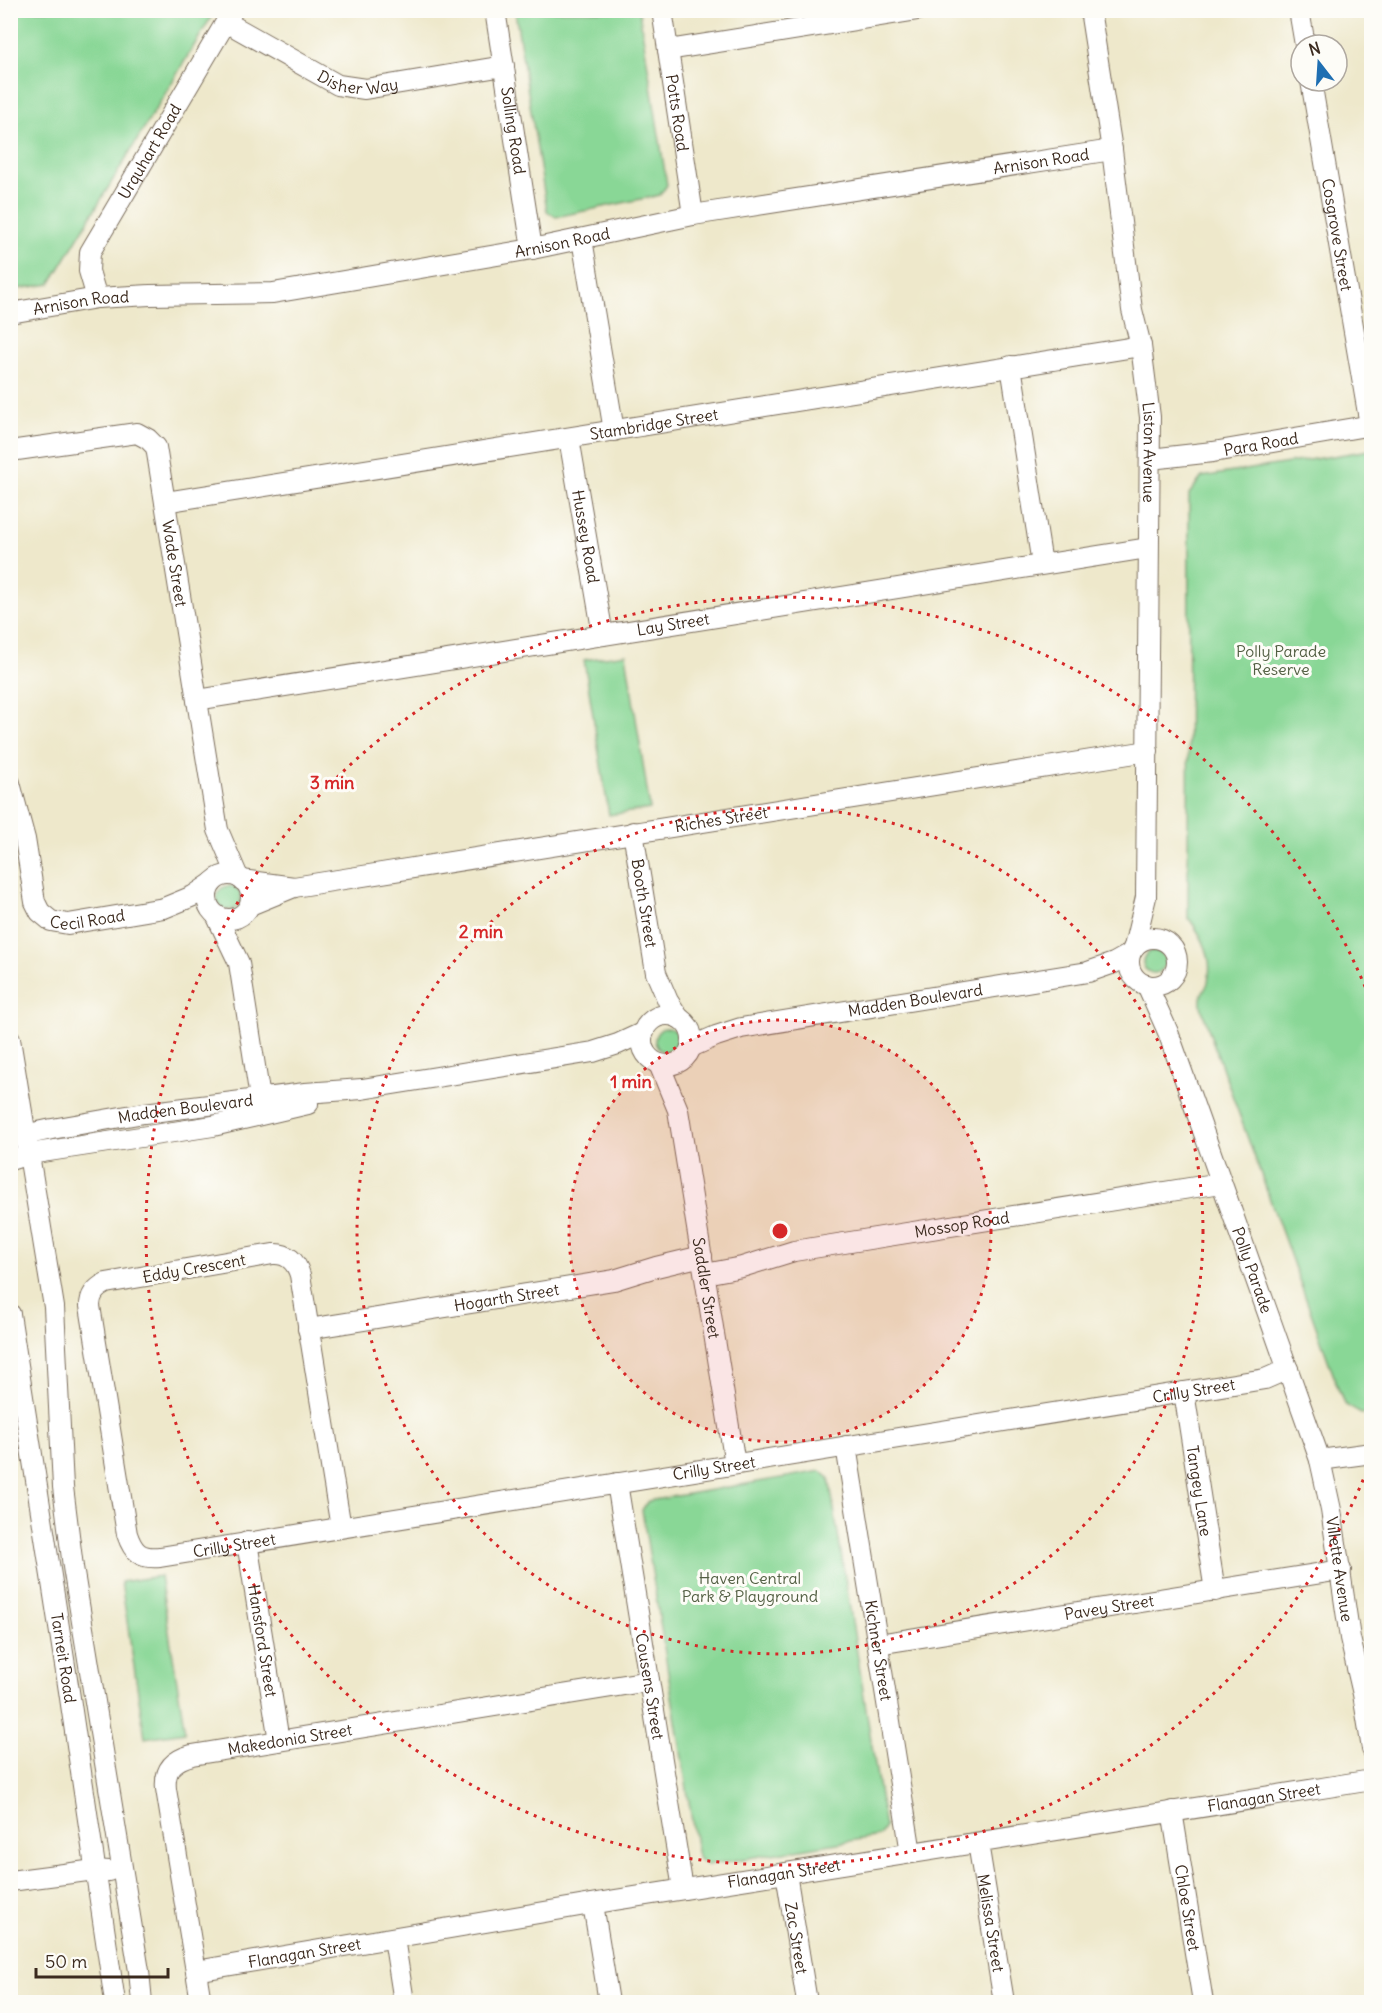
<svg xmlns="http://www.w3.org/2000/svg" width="1382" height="2013" font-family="Delius,sans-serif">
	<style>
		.green { fill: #89d796; stroke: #62805a; stroke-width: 1.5 }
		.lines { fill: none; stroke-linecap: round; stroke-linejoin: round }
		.minor-casing { stroke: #7a6c5b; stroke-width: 22 }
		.minor { stroke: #fff; stroke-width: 20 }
		.ring { fill: none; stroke: #d62828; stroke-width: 3; stroke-dasharray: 3 6 }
		.labels { text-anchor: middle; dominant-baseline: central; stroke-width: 6; stroke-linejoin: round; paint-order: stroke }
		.street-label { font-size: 16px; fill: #3b2a1e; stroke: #fdfcf7 }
		.park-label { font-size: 16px; fill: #525e42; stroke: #fdfcf7 }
		.centre { fill: #d62828; stroke: #fdfcf7; stroke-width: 3 }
		.ring-label { font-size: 18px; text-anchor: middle; font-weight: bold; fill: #d62828; stroke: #fdfcf7; stroke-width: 6; stroke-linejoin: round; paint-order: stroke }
	</style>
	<rect width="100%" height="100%" fill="#fdfcf7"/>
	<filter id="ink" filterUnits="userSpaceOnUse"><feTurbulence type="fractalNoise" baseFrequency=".0167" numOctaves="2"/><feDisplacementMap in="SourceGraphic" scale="12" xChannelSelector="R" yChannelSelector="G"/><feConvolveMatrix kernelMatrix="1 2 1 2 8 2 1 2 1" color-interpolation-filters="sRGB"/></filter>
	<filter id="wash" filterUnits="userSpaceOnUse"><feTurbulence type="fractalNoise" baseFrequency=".008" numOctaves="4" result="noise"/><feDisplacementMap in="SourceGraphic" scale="24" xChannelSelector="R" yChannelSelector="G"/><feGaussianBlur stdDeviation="1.35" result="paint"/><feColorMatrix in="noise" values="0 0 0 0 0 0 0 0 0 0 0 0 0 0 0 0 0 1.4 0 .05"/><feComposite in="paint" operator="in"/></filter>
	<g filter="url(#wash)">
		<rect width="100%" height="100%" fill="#eee8cb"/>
		<path class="green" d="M16 10 215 11 50 284 11 290 10 19Z
			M515 11H639L667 185 660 195 556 217 547 211Z
			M1371 450 1372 1412 1361 1414 1344 1404 1209 1031C1207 1022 1199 1008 1201 999 1201 993 1207 988 1208 982 1214 957 1202 936 1188 917L1189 494 1202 477Z
			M626 654 650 809 609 815 584 660Z
			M217 898a12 12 0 1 1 24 0a12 12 0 1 1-24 0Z
			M1143 962a11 11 0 1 1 22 0a11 11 0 1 1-22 0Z
			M655 1040a12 12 0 1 1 24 0a12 12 0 1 1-24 0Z
			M821 1471 829 1478 885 1827 879 1836 707 1865 698 1858 642 1510 648 1501Z
			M160 1576 185 1732 145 1738 121 1582Z"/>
	</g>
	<g filter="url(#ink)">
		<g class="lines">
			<defs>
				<g id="minor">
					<path id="s1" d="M495 10 532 249"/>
					<path id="s2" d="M662 10 693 215"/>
					<path id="s3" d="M1090 10 1112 150 1132 310 1141 346 1150 417 1146 897 1134 947"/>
					<path d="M1299 10 1305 45"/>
					<path id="s4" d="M226 22 338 85 365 89 504 66"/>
					<path d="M668 50 918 10"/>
					<path id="s5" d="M1311 81 1370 425"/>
					<path d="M582 239 614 431"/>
					<path id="s6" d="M97 298 89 271 90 252 233 10"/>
					<path id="s7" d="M10 313 97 298 150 295 273 293 532 249 693 215 1112 150"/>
					<path d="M1011 366 1042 564"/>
					<path id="s8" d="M569 438 603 635"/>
					<path id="s9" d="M10 451 137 433 148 439 156 447 218 830 238 877"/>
					<path id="s10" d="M1150 459 1213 452 1372 425"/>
					<path id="s11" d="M165 502 1141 346"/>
					<path id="s12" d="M197 700 1148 548"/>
					<path id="s13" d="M10 783 25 839 35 902 40 912 51 921 68 924 164 908 193 896 212 883"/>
					<path id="s14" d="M633 832 656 973 668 1001 679 1018"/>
					<circle cx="229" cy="897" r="22"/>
					<path d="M242 880 294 887"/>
					<path id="s15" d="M250 905 294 887 1148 751"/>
					<path d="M217 917 239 963 262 1111"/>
					<circle cx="1153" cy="962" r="24"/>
					<path id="s16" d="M1147 985 1168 1032 1320 1460 1372 1453"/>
					<circle cx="667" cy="1040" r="25"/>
					<path d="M10 1039 54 1307 63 1487 73 1567 139 1971 142 2002"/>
					<path id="s17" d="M691 1047 716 1036 741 1028 1088 972 1114 963 1130 954"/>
					<path id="s18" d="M659 1064 678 1110 735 1464"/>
					<path id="s19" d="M10 1138 52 1129 144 1113 305 1093 362 1089 593 1052 618 1044 644 1032"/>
					<path d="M10 1160 29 1154 213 1126 308 1104"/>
					<path id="s20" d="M705 1274 742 1267 794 1251 1221 1183"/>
					<path id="s21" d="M10 1314 69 1691 115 2002"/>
					<path id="s22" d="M308 1329 614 1280 656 1267 702 1256"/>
					<path id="s23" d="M1184 1392 1215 1591"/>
					<path id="s24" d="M846 1446 911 1853"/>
					<path id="s25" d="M1320 1460 1331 1510 1350 1638 1363 1694 1372 1749"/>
					<path id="s26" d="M617 1483 683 1889"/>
					<path id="s27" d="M341 1528 300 1275C296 1261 287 1253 273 1254L106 1283C96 1288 90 1294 90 1306L127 1534C133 1552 140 1559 160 1557L1265 1379 1288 1369"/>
					<path id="s28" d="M247 1542 279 1741"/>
					<path id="s29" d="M878 1644 1341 1570"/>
					<path id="s30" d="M1172 1811 1203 2002"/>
					<path id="s31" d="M978 1843 1004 2002"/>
					<path id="s32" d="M786 1873 807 2002"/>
					<path d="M10 1881 95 1870 109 1871"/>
					<path d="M593 1904 609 2002"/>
					<path d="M394 1938 404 2002"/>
					<path id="s33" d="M196 1971 615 1900 1372 1780"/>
					<path id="s34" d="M201 2002 166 1789C164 1769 173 1760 192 1755L649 1681"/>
				</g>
			</defs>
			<use href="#minor" class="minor-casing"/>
			<use href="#minor" class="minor"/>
		</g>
	</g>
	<circle cx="780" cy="1231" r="211" fill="#d62828" fill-opacity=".12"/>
	<g class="ring">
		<circle cx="780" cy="1231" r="211"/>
		<circle cx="780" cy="1231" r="423"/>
		<path d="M1370 1463A634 634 0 1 1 1370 999"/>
	</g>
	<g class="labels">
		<g class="street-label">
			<text stroke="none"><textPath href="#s4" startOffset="148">Disher Way</textPath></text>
			<text stroke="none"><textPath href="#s2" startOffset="104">Potts Road</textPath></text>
			<text stroke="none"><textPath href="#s1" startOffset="122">Solling Road</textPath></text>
			<text stroke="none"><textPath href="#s6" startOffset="164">Urquhart Road</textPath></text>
			<text stroke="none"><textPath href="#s7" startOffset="1044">Arnison Road</textPath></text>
			<text stroke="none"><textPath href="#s5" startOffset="156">Cosgrove Street</textPath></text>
			<text stroke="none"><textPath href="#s7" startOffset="558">Arnison Road</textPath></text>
			<text stroke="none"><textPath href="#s7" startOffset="72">Arnison Road</textPath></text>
			<text stroke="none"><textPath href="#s11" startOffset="495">Stambridge Street</textPath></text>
			<text stroke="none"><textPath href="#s10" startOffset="112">Para Road</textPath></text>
			<text stroke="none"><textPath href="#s3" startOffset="447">Liston Avenue</textPath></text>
			<text stroke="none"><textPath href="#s8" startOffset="100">Hussey Road</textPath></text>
			<text stroke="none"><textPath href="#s9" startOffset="270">Wade Street</textPath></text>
			<text stroke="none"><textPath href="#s12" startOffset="482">Lay Street</textPath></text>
			<text stroke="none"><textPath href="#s15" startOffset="480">Riches Street</textPath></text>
			<text stroke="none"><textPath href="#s14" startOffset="72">Booth Street</textPath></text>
			<text stroke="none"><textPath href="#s13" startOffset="184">Cecil Road</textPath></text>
			<text stroke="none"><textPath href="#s17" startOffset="230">Madden Boulevard</textPath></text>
			<text stroke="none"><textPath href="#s19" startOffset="178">Madden Boulevard</textPath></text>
			<text stroke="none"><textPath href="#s20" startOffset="262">Mossop Road</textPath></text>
			<text transform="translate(194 1268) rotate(-10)">Eddy Crescent</text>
			<text stroke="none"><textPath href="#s16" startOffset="304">Polly Parade</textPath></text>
			<text stroke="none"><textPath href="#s18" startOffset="230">Saddler Street</textPath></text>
			<text stroke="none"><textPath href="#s22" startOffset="201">Hogarth Street</textPath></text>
			<text stroke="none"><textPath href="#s27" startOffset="1816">Crilly Street</textPath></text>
			<text stroke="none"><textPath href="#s27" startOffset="1330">Crilly Street</textPath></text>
			<text stroke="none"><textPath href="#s23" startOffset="100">Tangey Lane</textPath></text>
			<text stroke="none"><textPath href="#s27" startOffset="844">Crilly Street</textPath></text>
			<text stroke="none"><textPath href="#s25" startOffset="111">Villette Avenue</textPath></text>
			<text stroke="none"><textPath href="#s29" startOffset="234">Pavey Street</textPath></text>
			<text stroke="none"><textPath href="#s28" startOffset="100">Hansford Street</textPath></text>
			<text stroke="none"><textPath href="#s24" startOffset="207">Kichner Street</textPath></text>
			<text stroke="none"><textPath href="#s21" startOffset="348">Tarneit Road</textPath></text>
			<text stroke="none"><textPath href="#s26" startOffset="206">Cousens Street</textPath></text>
			<text stroke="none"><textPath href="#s34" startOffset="363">Makedonia Street</textPath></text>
			<text stroke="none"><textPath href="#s33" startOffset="1082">Flanagan Street</textPath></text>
			<text stroke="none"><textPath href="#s33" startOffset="596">Flanagan Street</textPath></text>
			<text stroke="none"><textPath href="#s30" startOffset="98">Chloe Street</textPath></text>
			<text stroke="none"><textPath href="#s31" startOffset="81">Melissa Street</textPath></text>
			<text stroke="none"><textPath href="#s32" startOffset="66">Zac Street</textPath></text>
			<text stroke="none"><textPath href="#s33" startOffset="110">Flanagan Street</textPath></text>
		</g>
		<g class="park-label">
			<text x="1281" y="651">Polly Parade<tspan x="1281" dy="18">Reserve</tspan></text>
			<text x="750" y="1578">Haven Central<tspan x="750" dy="18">Park &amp; Playground</tspan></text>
		</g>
	</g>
	<circle cx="780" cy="1231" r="9" class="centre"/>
	<g class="ring-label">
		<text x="332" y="789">3 min</text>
		<text x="481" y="938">2 min</text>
		<text x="631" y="1088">1 min</text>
	</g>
	<rect width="1382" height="2013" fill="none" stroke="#fdfcf7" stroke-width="36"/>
	<g transform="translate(1319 63) rotate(343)"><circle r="28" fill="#fdfcf7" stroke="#afa8a0" stroke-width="1.5"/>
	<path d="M0-4.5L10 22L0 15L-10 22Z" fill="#1f6fb2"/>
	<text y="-9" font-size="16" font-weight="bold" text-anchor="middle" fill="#3b2a1e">N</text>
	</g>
	<path d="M36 1968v9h132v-9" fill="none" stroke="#3b2a1e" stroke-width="3"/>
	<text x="45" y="1968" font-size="18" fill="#3b2a1e" stroke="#fdfcf7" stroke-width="4.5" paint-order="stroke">50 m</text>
</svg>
